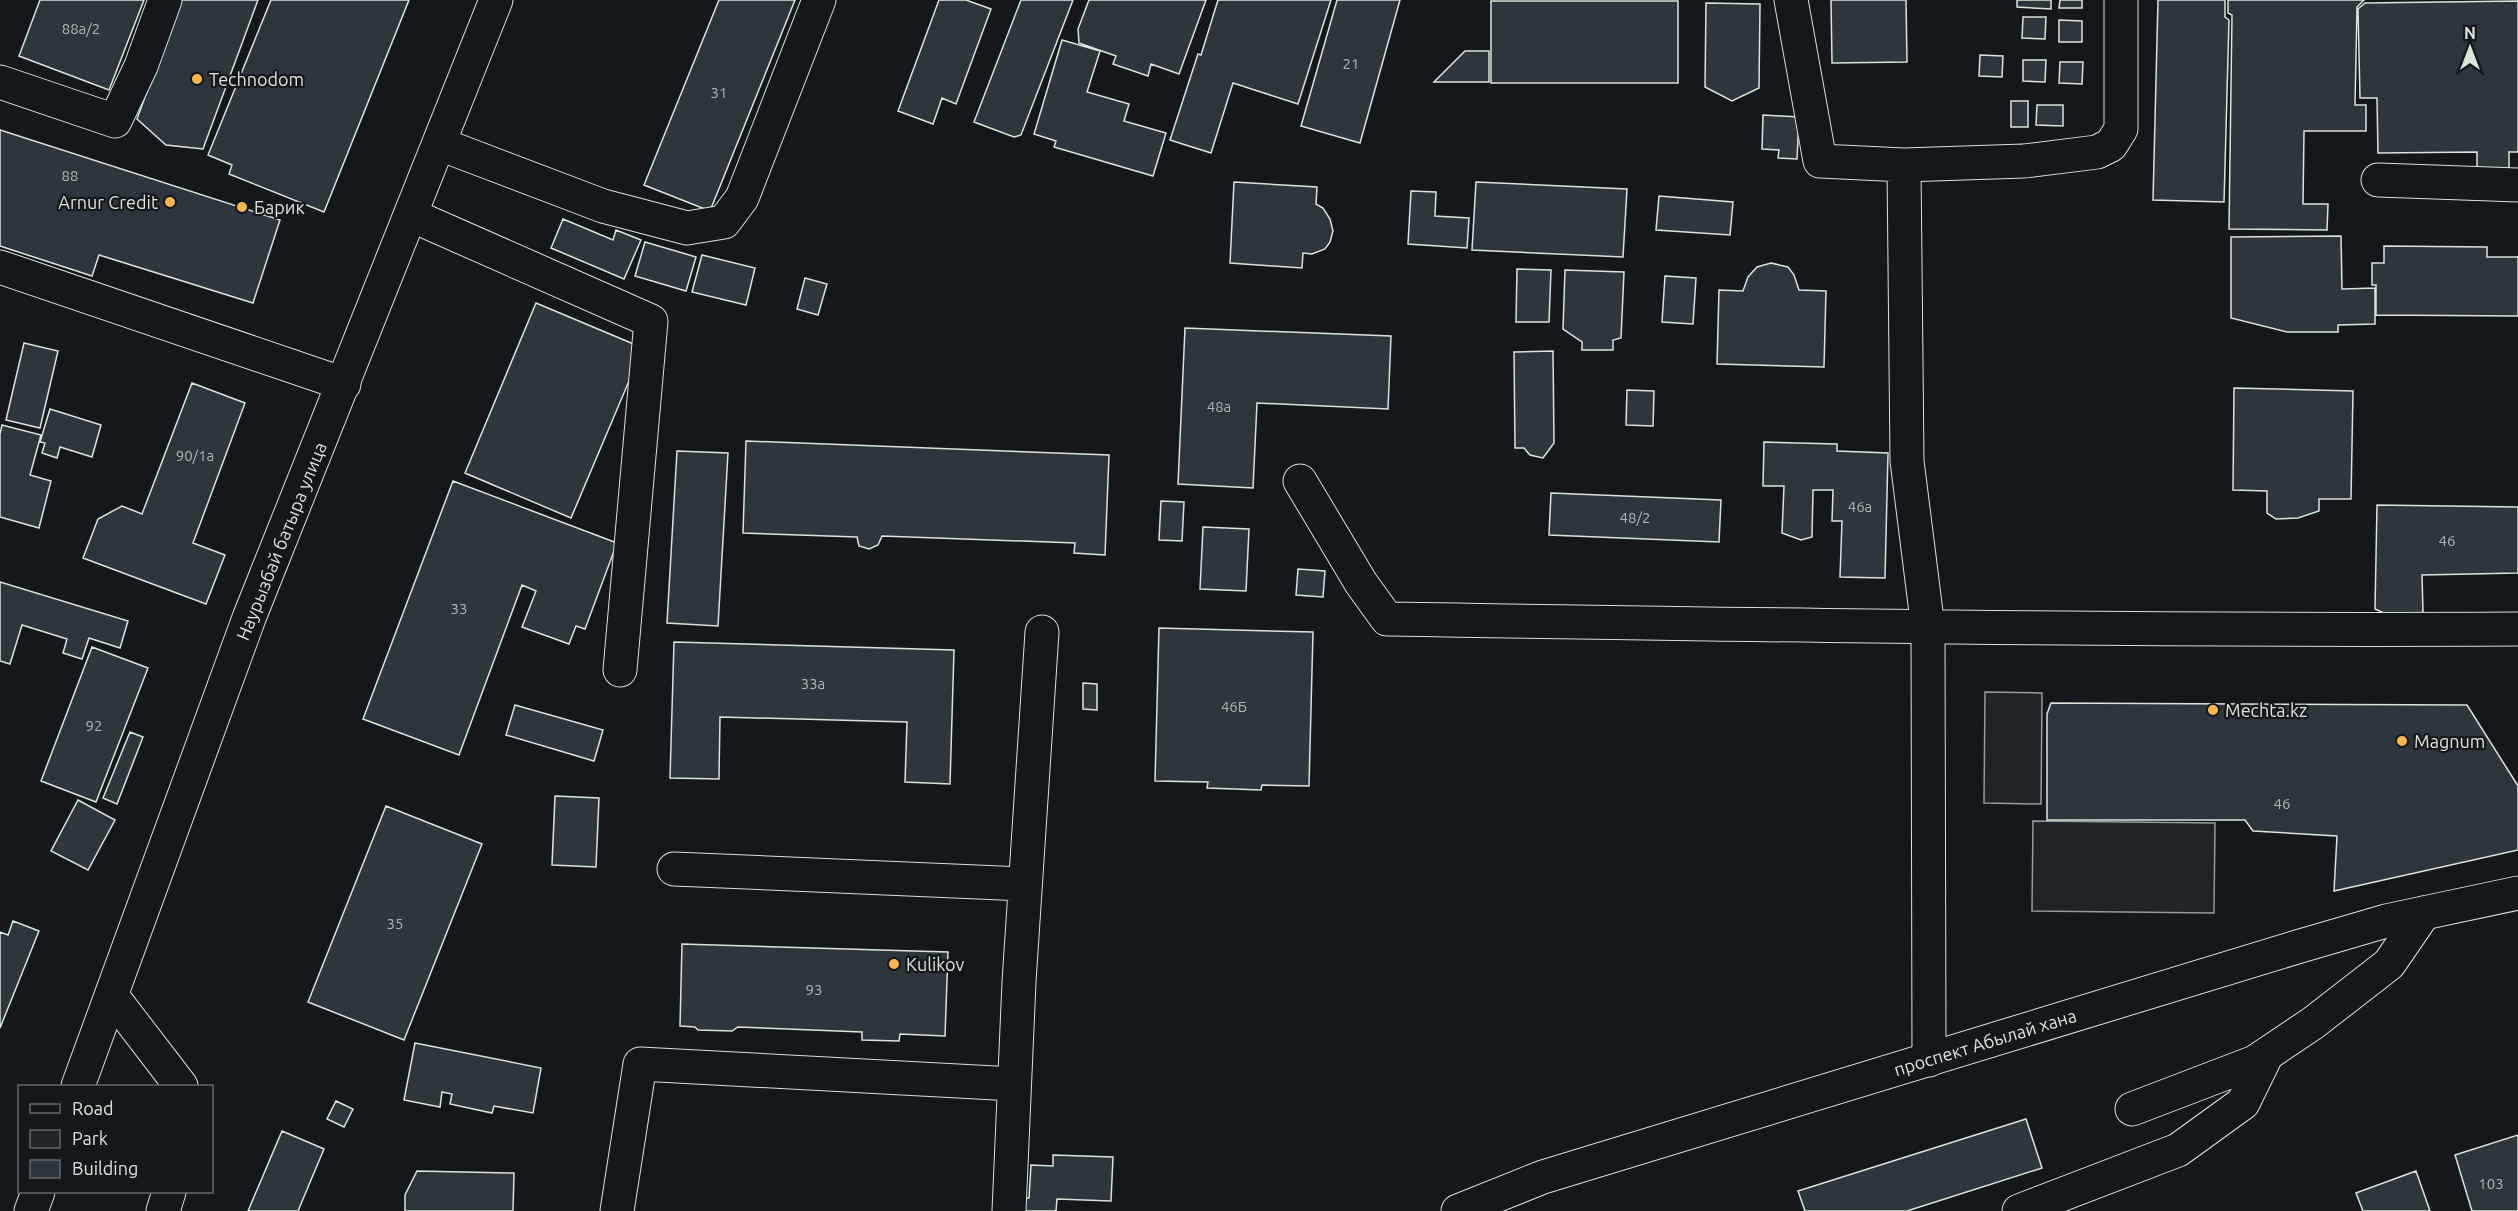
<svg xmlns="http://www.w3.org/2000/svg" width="2518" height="1211" font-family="Ubuntu,sans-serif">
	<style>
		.green { fill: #202428; stroke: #939e99; stroke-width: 1.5 }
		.building { fill: #2c363c; stroke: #d8e6dc; stroke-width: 1.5 }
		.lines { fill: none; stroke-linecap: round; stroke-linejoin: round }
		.minor-casing { stroke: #d8e6dc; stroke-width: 35 }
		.major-casing { stroke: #d8e6dc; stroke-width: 35 }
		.minor { stroke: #14181c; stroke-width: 33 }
		.major { stroke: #14181c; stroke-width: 33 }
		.poi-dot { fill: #ffb74d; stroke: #14181c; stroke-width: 2 }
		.labels { text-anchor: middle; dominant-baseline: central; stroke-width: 4.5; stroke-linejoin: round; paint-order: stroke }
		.number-label { font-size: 15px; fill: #adbab4 }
		.poi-label { font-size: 18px; fill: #d8e6dc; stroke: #14181c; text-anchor: start }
		.street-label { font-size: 18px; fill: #d8e6dc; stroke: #14181c }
	</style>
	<rect width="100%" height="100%" fill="#14181c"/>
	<path class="green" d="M1985 692 2042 693 2041 804 1984 803Z
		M2033 821 2215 823 2214 913 2032 911Z"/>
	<path class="building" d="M40 0H144L109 90 19 56Z
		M180 0H258L203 149 166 145 137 119Z
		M271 0H409L324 212 229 174 232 165 208 155Z
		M719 0H795L710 211 644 185Z
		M939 0H966L991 9 956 104 942 98 933 124 898 111Z
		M1021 0H1073L1021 135 1014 137 974 122Z
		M1089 0H1206L1179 74 1151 64 1148 76 1113 64 1116 56 1079 43 1078 29Z
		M1218 0H1331L1298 104 1233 83 1211 153 1170 140 1198 54 1201 55Z
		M1337 0H1400L1360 143 1301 126Z
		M1831 0H1906L1907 62 1832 63Z
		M2017 0H2051V9L2017 7Z
		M2060 0H2082V8H2059Z
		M2158 0H2225V17L2229 20 2224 202 2153 200Z
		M2228 0H2364L2357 7 2355 105H2366V131H2304L2303 204H2328L2327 230 2229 229 2232 15 2228 13Z
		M1491 1H1678V83H1491Z
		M2518 1V152H2509V168L2477 169V152L2378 153 2377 98H2360L2358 9 2365 3Z
		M1706 3 1760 4 1759 88 1732 101 1705 87Z
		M2023 17H2046L2045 39 2022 38Z
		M2059 20 2082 21V42H2059Z
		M1062 40 1100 51 1087 92 1129 104 1124 121 1166 133 1153 176 1054 147 1056 141 1034 134Z
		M1465 51H1489V82H1434Z
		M1980 55 2003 56 2002 77 1979 76Z
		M2023 60H2046L2045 82 2023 81Z
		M2060 62H2083L2082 84 2059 83Z
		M2011 101H2028V127H2011Z
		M2037 105H2063V126L2036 125Z
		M1763 115 1799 117 1797 159 1778 158 1779 150 1762 149Z
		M0 130 280 220 253 303 99 255 92 276 0 246Z
		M1234 182 1317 187 1316 204 1323 208 1330 219 1333 231 1330 242 1325 249 1312 254 1303 253 1302 268 1230 263Z
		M1476 182 1627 189 1623 257 1472 250Z
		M1411 191 1436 192 1435 216 1469 218 1467 248 1408 244Z
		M1659 196 1733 202 1730 235 1656 230Z
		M563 219 613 240 616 230 641 240 624 279 551 248Z
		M2341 236 2342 289 2375 288V324L2338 325V332H2287L2231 318V237Z
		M645 242 696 257 686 291 635 276Z
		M2384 246 2487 247V257H2518V316L2376 315V285H2372V263H2384Z
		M702 255 755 268 746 305 692 292Z
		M1771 263 1788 267 1794 275 1799 290 1826 291 1824 367 1717 364 1719 290 1743 291 1748 277 1757 267Z
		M1517 269 1551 270 1549 322H1516Z
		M1565 270 1624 272 1621 338 1613 340V350H1582V342L1563 329Z
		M1665 276 1696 278 1693 324 1662 322Z
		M805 278 827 284 818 315 797 309Z
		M536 303 643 348 571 518 465 473Z
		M1185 328 1391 336 1388 409 1257 403 1253 488 1178 484Z
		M24 343 58 351 40 428 6 420Z
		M1553 351 1554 443 1543 458 1530 455 1524 448H1515L1514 352Z
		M192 383 245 403 193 543 225 555 206 604 83 558 98 519 122 506 142 514Z
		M2234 388 2353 391 2351 499H2319V511L2298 518 2276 519 2267 513V491L2233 490Z
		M1627 390 1654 391 1653 426 1626 425Z
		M50 409 101 425 92 457 60 447 57 458 42 453 45 443 40 442Z
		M2 425 41 435 30 475 51 481 39 528 0 517V434Z
		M746 441 1109 455 1105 555 1074 553 1075 543 882 536 878 545 869 549 859 546 857 537 743 533Z
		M1764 442 1837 444V451L1888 453 1885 578 1840 577 1842 521H1832L1833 490H1813L1812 537 1801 540 1782 533 1784 486H1763Z
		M677 451 728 453 718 626 667 623Z
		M453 481 617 543 585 629 576 626 569 644 522 627 536 591 522 585 459 755 363 719Z
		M1551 493 1721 500 1719 542 1549 535Z
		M1161 501 1184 502 1182 541 1159 540Z
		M2377 505 2518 507V573L2422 575 2423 612 2399 620 2375 609Z
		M1203 527 1249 529 1246 591 1200 589Z
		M1298 569 1325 571 1323 597 1296 595Z
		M0 582 128 621 120 648 89 638 82 659 63 653 67 639 22 625 10 664 0 661Z
		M1159 628 1313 632 1309 786 1262 785 1261 790 1207 788 1208 782 1155 781Z
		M674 642 954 650 950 784 905 782 907 722 720 717 719 779 670 778Z
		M92 647 148 668 96 802 41 781Z
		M1083 683 1097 684V710L1083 709Z
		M2051 703 2467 705 2518 786V850L2334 891 2337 836 2253 831 2245 820H2047V714Z
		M515 705 603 730 594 761 506 735Z
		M130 732 143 737 117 804 103 798Z
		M555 796 599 798 596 867 552 865Z
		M78 800 115 820 88 870 51 851Z
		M386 806 482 844 404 1040 308 1002Z
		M13 921 39 931 0 1028V932L8 935Z
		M682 944 948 952 945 1036 900 1034 899 1041 862 1040V1032L738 1027 732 1031 698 1030 695 1027 680 1026Z
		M415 1043 541 1068 533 1113 494 1106 492 1113 450 1104 452 1094 442 1092 440 1107 404 1100Z
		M336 1101 353 1109 344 1127 327 1119Z
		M2026 1119 2042 1168 1907 1211H1805L1798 1191Z
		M282 1131 324 1149 298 1211H248Z
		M2518 1135V1211H2472L2455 1155Z
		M1053 1155 1113 1157 1111 1201 1057 1199 1056 1211H1023L1024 1198H1029L1031 1165 1053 1166Z
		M417 1171 514 1173 513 1211H405V1195Z
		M2416 1171 2430 1211H2363L2356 1193Z"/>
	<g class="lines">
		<defs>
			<path id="minor" d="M1791 0 1820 161 1904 165 2024 161 2097 152 2111 145 2121 129V0
				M0 82 115 121 141 66 165 0
				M440 144 603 206 687 228 724 222 742 198 819 0
				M1904 165 1907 461 1928 628 1929 1060
				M2378 180 2518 185
				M411 215 651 321 620 670
				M0 267 344 384
				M1300 481 1361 583 1387 619C1764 625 2141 631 2518 629
				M674 869 1025 884
				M112 996 181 1086
				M2132 1109 2255 1062 2313 1023 2389 964 2424 913
				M163 1211 169 1192
				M617 1211 640 1064 1014 1084
				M1009 1211 1019 982 1042 632
				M2019 1211 2178 1150 2243 1103 2266 1056"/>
			<path id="major" d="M78 1086 249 618 496 0
				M31 1211 38 1192
				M1458 1211 1543 1177 2297 947 2386 921 2518 893"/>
		</defs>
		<use href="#minor" class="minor-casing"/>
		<use href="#major" class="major-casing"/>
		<use href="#minor" class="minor"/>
		<use href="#major" class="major"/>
	</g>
	<g class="poi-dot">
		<circle cx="197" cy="79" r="6"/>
		<circle cx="170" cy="202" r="6"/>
		<circle cx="242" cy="207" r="6"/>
		<circle cx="2213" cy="710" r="6"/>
		<circle cx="2402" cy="741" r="6"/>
		<circle cx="894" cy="964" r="6"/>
	</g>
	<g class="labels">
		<g class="number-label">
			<text x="81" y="28">88а/2</text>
			<text x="1351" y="63">21</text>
			<text x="719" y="92">31</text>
			<text x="70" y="175">88</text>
			<text x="1219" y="406">48а</text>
			<text x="195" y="455">90/1а</text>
			<text x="1860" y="506">46а</text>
			<text x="1635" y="517">48/2</text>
			<text x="2447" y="540">46</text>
			<text x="459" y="608">33</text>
			<text x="813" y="683">33а</text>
			<text x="1234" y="706">46Б</text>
			<text x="94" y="725">92</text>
			<text x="2282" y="803">46</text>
			<text x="395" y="923">35</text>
			<text x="814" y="989">93</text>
			<text x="2491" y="1183">103</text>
		</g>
		<g class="poi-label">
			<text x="209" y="79">Technodom</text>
			<text x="158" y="202" text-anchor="end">Arnur Credit</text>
			<text x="254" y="207">Барик</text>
			<text x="2225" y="710">Mechta.kz</text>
			<text x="2414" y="741">Magnum</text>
			<text x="906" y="964">Kulikov</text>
		</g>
		<g class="street-label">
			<text transform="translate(281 541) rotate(-68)">Наурызбай батыра улица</text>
			<text transform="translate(1985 1042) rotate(-17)">проспект Абылай хана</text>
		</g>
	</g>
	<rect x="18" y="1085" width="195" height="108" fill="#14181c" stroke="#626a69" stroke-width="1.5"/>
	<rect x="30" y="1104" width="30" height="9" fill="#14181c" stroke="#626a69" stroke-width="1.5"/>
	<text x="72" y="1115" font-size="18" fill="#d8e6dc">Road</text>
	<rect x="30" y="1130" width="30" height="18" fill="#202428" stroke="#626a69" stroke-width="1.5"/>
	<text x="72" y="1145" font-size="18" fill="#d8e6dc">Park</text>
	<rect x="30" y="1160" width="30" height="18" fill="#2c363c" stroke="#626a69" stroke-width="1.5"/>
	<text x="72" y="1175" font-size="18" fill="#d8e6dc">Building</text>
	<g transform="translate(2470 48)" stroke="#14181c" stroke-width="4.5" paint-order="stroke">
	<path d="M0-4.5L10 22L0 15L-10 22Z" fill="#d8e6dc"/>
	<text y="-9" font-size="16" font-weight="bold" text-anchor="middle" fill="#d8e6dc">N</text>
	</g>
</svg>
